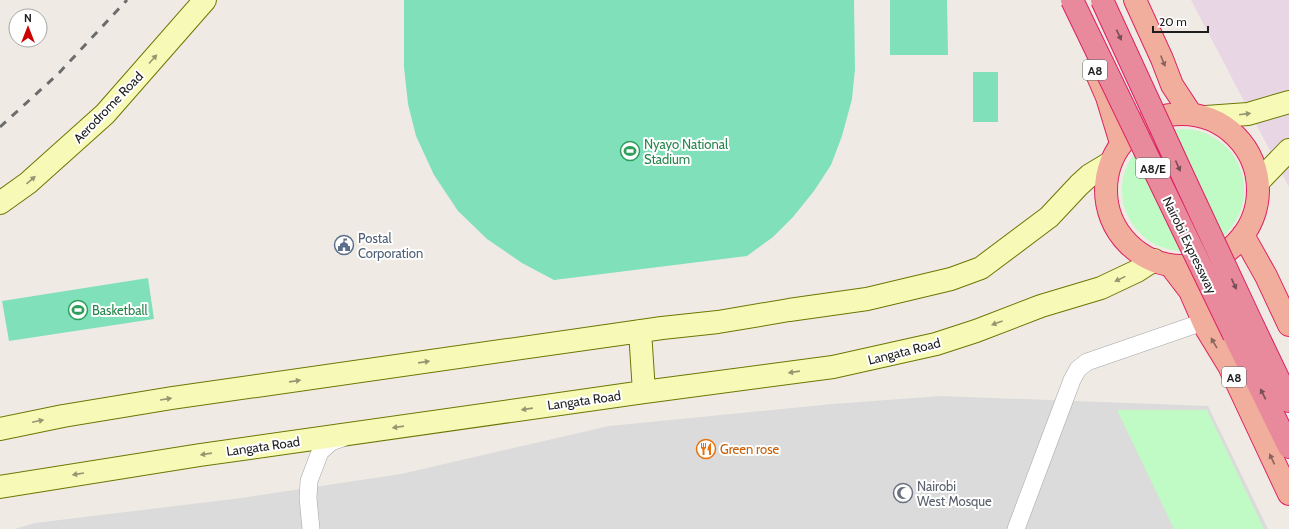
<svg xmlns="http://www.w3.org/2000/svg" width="1289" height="529" font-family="Cabin,sans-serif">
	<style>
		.residential { fill: #dcdbdb }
		.industrial { fill: #e8d6e5 }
		.park { fill: #c0fac4 }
		.pitch { fill: #80e0ba }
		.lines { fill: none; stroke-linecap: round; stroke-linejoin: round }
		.minor-casing { stroke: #a5a5a5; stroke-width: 18 }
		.secondary-casing { stroke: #6b7703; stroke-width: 24 }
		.trunk-casing { stroke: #dd2163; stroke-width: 24 }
		.motorway-casing { stroke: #dd2163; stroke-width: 24 }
		.minor { stroke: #fff; stroke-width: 17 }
		.secondary { stroke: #f7fab7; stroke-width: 22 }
		.trunk { stroke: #f2ae9c; stroke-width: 22 }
		.motorway { stroke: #e88a9c; stroke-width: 22 }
		.rail { stroke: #6c6c6c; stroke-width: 3; stroke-dasharray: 8 8; stroke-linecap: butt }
		.motorway-bridge-casing { stroke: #dd2163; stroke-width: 24; stroke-linecap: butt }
		.motorway-bridge { stroke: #e88a9c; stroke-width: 22 }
		.oneway { fill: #794f57 }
		.oneway2 { fill: #959772 }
		.oneway3 { fill: #88665d }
		.labels { text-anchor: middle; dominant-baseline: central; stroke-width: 4; stroke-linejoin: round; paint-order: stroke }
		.shield { fill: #fff; stroke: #626262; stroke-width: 1 }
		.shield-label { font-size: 12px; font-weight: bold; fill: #1e1e1e }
		.street-label { font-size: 13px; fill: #1e1e1e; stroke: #fff }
		.leisure-label { font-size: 13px; fill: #27864d; stroke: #fff; text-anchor: start }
		.service-label { font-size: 13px; fill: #4e5e75; stroke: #fff; text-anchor: start }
		.food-label { font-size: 13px; fill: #c56008; stroke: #fff; text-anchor: start }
		.worship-label { font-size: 13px; fill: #5b616d; stroke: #fff; text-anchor: start }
	</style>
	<rect width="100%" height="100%" fill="#efebe4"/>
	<path class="residential" d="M941 396 1208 406 1268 529H15L35 523 241 498 401 474 609 426 832 404Z"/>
	<path class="industrial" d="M1191 0H1289V187Z"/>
	<path class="park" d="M1122 190a61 61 0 1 1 122 0a61 61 0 1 1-122 0Z
		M1117 410H1207L1264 529H1174Z"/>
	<path class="pitch" d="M404 0H854L855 69 852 99 842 136 831 165 814 191 793 217 773 237 747 256 554 280 522 263 487 239 458 211 434 175 416 136 408 104 404 67Z
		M890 0H947L948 55H890Z
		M973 72H998V122H973Z
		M148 278 154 319 9 341 2 301Z"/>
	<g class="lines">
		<defs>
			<path id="minor" d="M311 529 308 498 309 481 320 452 331 442 343 438
				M1016 529 1072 380 1078 369 1087 362 1203 322"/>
			<path id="secondary" d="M1206 117 1248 114 1289 102
				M1259 181 1289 150
				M0 203 28 183 105 114 205 0
				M640 331 644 392
				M0 429 63 416 172 398 662 328 718 322 789 310 867 299 951 279 981 268 1049 217 1079 185 1090 175 1110 163
				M0 487 200 455 644 392 833 367 936 344 976 331 1041 306 1101 288 1137 271 1154 260"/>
			<path id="trunk" d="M1135 0 1162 59 1172 85 1191 114
				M1097 74 1107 97 1121 143
				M1106 190a76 76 0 1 1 152 0a76 76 0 1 1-152 0Z
				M1243 235 1266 276 1289 325
				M1170 265 1190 291 1207 330 1229 366 1289 494"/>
			<path id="motorway" d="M1254 328 1289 401
				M1234 335 1289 447"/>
		</defs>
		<use href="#minor" class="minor-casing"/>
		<use href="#secondary" class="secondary-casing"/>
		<use href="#trunk" class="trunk-casing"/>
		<use href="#motorway" class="motorway-casing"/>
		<use href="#minor" class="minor"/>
		<use href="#secondary" class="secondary"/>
		<use href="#trunk" class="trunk"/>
		<use href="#motorway" class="motorway"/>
		<path class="rail" d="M0 127 58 74 127 0"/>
		<defs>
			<path id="motorway-bridge" d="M1072 0 1234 335
				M1102 0 1183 176 1254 328"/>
		</defs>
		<use href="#motorway-bridge" class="motorway-bridge-casing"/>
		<use href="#motorway-bridge" class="motorway-bridge"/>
	</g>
	<defs><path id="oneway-solid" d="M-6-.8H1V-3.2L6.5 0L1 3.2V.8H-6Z"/></defs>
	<g class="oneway">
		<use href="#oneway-solid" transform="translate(1119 35) rotate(65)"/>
		<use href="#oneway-solid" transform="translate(1178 166) rotate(66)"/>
		<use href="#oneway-solid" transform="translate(1234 284) rotate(65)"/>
		<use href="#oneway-solid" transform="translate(1263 394) rotate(-116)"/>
	</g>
	<g class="oneway2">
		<use href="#oneway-solid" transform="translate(153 59) rotate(-48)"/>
		<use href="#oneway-solid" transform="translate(1245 114) rotate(-7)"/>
		<use href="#oneway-solid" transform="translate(31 180) rotate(-41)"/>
		<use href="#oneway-solid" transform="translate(1120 279) rotate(154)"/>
		<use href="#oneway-solid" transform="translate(997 323) rotate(160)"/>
		<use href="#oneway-solid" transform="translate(424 362) rotate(-8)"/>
		<use href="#oneway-solid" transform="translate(794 372) rotate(172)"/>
		<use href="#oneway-solid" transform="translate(295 381) rotate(-8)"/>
		<use href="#oneway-solid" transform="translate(166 399) rotate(-9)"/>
		<use href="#oneway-solid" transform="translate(527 409) rotate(172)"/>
		<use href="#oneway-solid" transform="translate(38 421) rotate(-12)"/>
		<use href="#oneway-solid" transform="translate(398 427) rotate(172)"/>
		<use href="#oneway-solid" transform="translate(206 454) rotate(172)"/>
		<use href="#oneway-solid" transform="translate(78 474) rotate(171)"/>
	</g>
	<g class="oneway3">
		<use href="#oneway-solid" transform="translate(1163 61) rotate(68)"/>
		<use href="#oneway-solid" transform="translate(1214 343) rotate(-120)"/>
		<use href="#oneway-solid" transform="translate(1272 459) rotate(-115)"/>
	</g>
	<defs>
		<symbol id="stadium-ring" viewBox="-11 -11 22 22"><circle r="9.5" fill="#fff" stroke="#2e9e5b" stroke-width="1.5"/><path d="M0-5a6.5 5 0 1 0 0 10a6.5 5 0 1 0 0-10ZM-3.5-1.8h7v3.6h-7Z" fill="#2e9e5b"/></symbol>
		<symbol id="civic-ring" viewBox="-11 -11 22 22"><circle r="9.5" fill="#fff" stroke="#5c6f8a" stroke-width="1.5"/><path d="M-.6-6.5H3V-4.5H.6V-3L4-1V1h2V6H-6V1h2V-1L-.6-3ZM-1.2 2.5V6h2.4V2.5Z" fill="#5c6f8a"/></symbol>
		<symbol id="restaurant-ring" viewBox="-11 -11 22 22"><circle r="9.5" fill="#fff" stroke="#e8710a" stroke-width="1.5"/><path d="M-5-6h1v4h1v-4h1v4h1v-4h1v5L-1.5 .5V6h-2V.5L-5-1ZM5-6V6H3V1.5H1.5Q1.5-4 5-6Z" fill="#e8710a"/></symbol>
		<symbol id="mosque-ring" viewBox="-11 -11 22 22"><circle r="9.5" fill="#fff" stroke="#6b7280" stroke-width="1.5"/><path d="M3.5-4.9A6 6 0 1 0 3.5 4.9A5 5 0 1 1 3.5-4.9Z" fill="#6b7280"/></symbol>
	</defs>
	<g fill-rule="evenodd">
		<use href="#stadium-ring" x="619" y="140" width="22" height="22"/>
		<use href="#civic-ring" x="333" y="234" width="22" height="22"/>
		<use href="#stadium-ring" x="67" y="299" width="22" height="22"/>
		<use href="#restaurant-ring" x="695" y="438" width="22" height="22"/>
		<use href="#mosque-ring" x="892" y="482" width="22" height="22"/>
	</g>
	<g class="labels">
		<g class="shield">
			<rect x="1083" y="60" width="24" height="20" rx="3"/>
			<rect x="1136" y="158" width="34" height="20" rx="3"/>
			<rect x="1222" y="367" width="24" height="20" rx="3"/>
		</g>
		<g class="shield-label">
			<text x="1095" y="70">A8</text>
			<text x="1153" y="168">A8/E</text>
			<text x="1234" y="377">A8</text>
		</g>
		<g class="street-label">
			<text transform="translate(108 107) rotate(-46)">Aerodrome Road</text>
			<text transform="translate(1190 245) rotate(64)">Nairobi Expressway</text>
			<text transform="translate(904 351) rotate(-14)">Langata Road</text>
			<text transform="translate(584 400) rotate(-8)">Langata Road</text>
			<text transform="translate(263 446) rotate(-8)">Langata Road</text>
		</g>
		<g class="leisure-label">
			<text x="644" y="144">Nyayo National<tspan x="644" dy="15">Stadium</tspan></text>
			<text x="92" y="310">Basketball</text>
		</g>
		<g class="service-label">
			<text x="358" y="238">Postal<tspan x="358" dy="15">Corporation</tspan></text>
		</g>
		<g class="food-label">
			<text x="720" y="449">Green rose</text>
		</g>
		<g class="worship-label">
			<text x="917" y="486">Nairobi<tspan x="917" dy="15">West Mosque</tspan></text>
		</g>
	</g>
	<g transform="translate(28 28)"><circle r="19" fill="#ffffff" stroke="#a5a5a5"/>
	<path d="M0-3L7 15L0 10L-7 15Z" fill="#cc0001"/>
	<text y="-6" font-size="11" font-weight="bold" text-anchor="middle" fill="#1e1e1e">N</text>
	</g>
	<path d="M1153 26v6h55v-6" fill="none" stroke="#1e1e1e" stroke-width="2"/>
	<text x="1159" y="26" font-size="12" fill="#1e1e1e" stroke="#ffffff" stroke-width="3" paint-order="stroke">20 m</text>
</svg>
